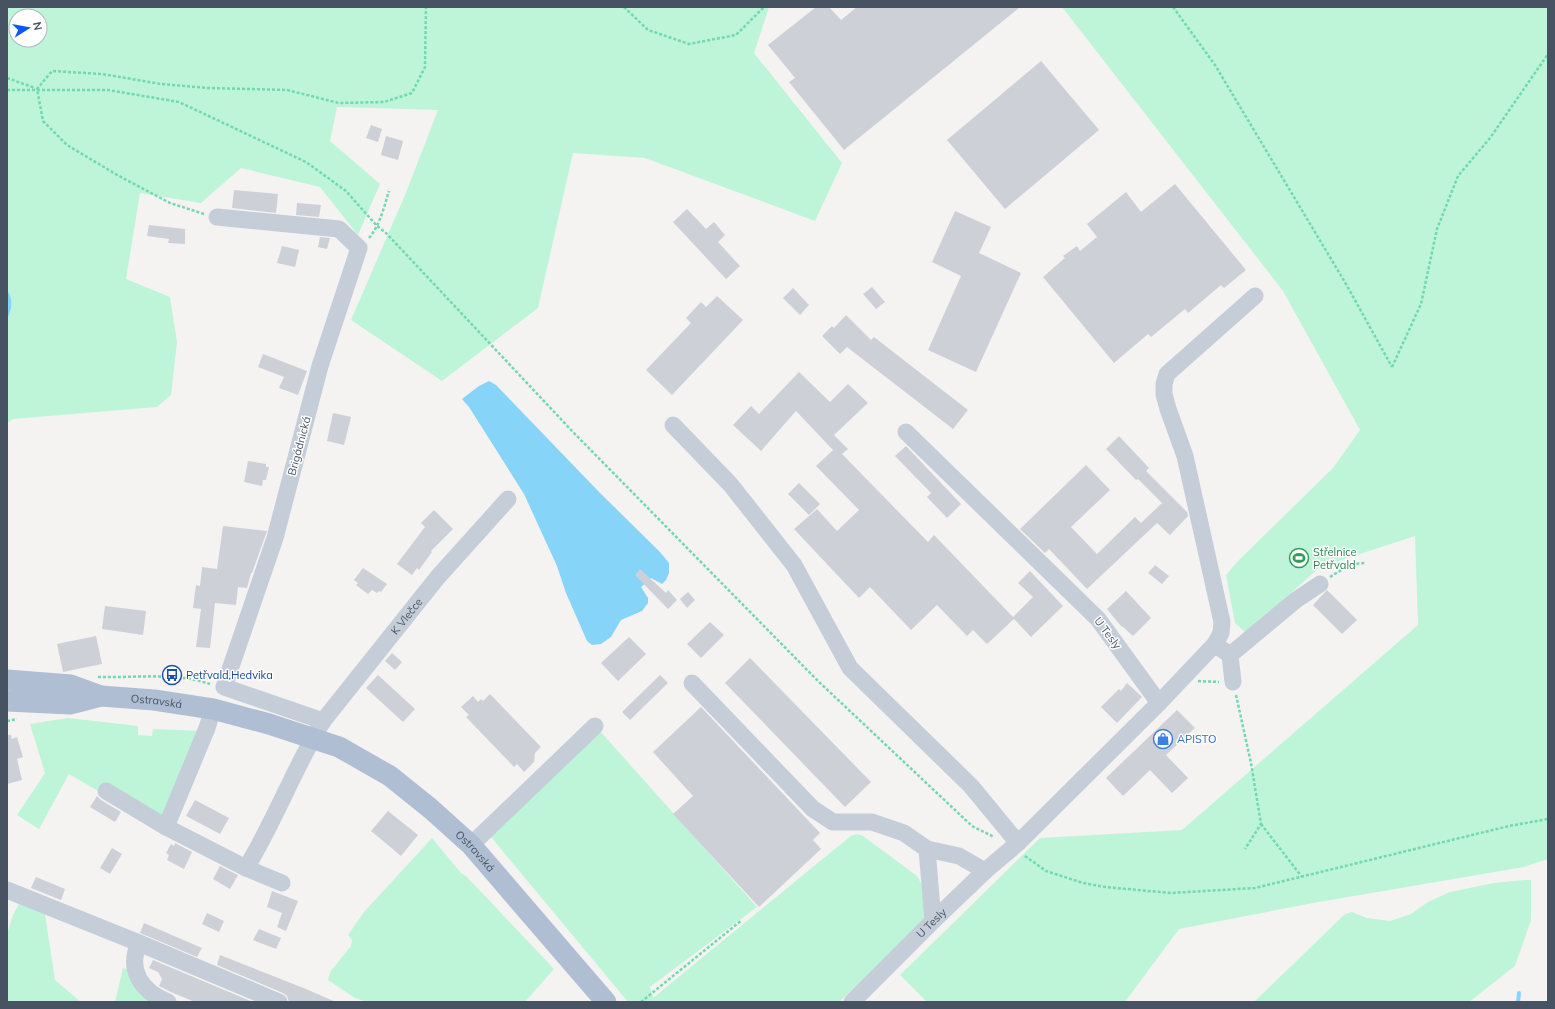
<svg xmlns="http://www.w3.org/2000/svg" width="1555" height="1009" font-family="Mulish,sans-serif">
  <rect width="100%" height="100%" fill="#f5f2f2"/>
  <!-- green -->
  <g fill="#bef5d9" fill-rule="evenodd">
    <path d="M 7,7 L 769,7 L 754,53 L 842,163 L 815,221 L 645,158 L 573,153 L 538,308 L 442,381 L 351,320 L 405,195 L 438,110 L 337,107 L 330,141 L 380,184 L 358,235 L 320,187 L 241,168 L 201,203 L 140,193 L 126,279 L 170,297 L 177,342 L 171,395 L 157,407 L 13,419 L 7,423 L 7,319 C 12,309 14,300 7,290 ZM 16,16 L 40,16 L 40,40 L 16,40 Z"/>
    <polygon points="1062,7 1548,7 1548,859 1524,867 1313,903 1179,929 1125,1002 927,1002 900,975 1040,838 1182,830 1418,625 1415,536 1320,567 1246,633 1235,623 1226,575 1239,560 1333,468 1360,430 1283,291"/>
    <polygon points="68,718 138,726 138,735 152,736 153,729 203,731 167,816 153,815 98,791 69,774 39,829 17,815 45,773 30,724"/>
    <path d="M 600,731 L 757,907 L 650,987 L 653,998 L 825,857 L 851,836 L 857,834 L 863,836 L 917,876 C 926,891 927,904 924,921 L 839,1002 L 628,1002 L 491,837 Z"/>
    <polygon points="432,838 461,873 467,877 554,969 525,1002 367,1002 355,998 328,980 330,972 351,946 352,940 348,935 364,912"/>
    <polygon points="1524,880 1531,880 1531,920 1515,966 1469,1002 1254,1002 1345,914 1352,912 1367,918 1390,921 1411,914 1428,902 1450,892 1494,883"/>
    <polygon points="19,904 45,914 55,980 81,1002 7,1002 7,934 13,915"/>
    <polygon points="123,968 127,969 158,1002 115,1002"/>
  </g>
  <!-- water -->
  <g fill="#86d4f7">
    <path d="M 7,290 C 14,300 12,309 7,319 Z"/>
    <polygon points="489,381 496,385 601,494 660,552 669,563 669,573 666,580 662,584 651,578 641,587 648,598 648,603 642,611 621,620 611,637 601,644 592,645 587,641 566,593 557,566 524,494 469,407 462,399 479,386"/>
  </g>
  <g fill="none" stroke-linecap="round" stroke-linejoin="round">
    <!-- stream -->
    <polyline stroke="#86d4f7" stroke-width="4" points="1518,1002 1519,993"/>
  </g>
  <!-- building -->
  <g fill="#ced0d8">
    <polygon points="816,7 829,7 841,20 857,7 1020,7 844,150 789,82 795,78 768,45"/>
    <polygon points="1041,61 1099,130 1005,209 947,140"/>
    <polygon points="371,125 382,129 378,142 366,138"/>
    <polygon points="386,136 403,141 398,160 381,155"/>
    <polygon points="1175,184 1246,270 1224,288 1221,285 1188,313 1185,309 1151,337 1148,334 1114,363 1043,277 1065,258 1063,256 1077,246 1080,251 1097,237 1087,224 1126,192 1141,212"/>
    <polygon points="234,190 278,194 276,213 232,208"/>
    <polygon points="297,203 321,205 319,217 296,215"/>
    <polygon points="687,209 706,229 714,222 725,235 718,242 740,266 726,279 673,222"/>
    <polygon points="955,211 991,227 979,253 1021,273 976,372 928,350 961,276 932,262"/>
    <polygon points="149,225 185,229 185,244 168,243 169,239 147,236"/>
    <polygon points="320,237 330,238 327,249 318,247"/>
    <polygon points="282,246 299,250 295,267 277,263"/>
    <polygon points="872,287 885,302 876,309 863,294"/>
    <polygon points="793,288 809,305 800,315 783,298"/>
    <polygon points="717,296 743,320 672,395 646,370 691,323 686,318 701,302 706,307"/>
    <polygon points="846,315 871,340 874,337 968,410 953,429 847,347 840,354 822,336 832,326 834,328"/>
    <polygon points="263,354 307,371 298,395 279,388 284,377 258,367"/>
    <polygon points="799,372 830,402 848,384 868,403 834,435 848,449 842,454 928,542 934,535 1013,617 1033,597 1018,583 1030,571 1063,606 1031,637 1014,619 987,644 973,630 967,636 937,605 911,630 870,587 859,598 794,529 817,509 837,531 859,510 816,466 833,450 796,411 761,451 733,425 751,406 759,414"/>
    <polygon points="333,413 351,417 344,445 327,441"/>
    <polygon points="1119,436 1149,468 1146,471 1187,512 1188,516 1170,535 1157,523 1087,589 1049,549 1045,553 1020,529 1086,465 1110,490 1071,527 1097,554 1135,517 1141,523 1162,503 1138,479 1136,480 1106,449"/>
    <polygon points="906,446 961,504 947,518 927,497 931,493 895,456"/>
    <polygon points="248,461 266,464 266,467 269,467 266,480 263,480 262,486 244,482"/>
    <polygon points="799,483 820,504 809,515 788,494"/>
    <polygon points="434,510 453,529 431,551 432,552 419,570 417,568 412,575 397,564 425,527 421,523"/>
    <polygon points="223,526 267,531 252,573 251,573 247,588 238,587 236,605 215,603 210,648 196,647 201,609 193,608 196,585 200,586 202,567 217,569"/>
    <polygon points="1155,565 1169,576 1162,584 1148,573"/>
    <polygon points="363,568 387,584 381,592 379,591 377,593 372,590 368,594 356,585 358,583 354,580"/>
    <polygon points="640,569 666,593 668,590 677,600 668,609 635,575"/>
    <polygon points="1327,590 1357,620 1342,634 1313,605"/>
    <polygon points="1126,591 1151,618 1133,636 1123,627 1121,626 1107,609"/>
    <polygon points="688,592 695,600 687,608 680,599"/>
    <polygon points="105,606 146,611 143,635 102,629"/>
    <polygon points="710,622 724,635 701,658 687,644"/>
    <polygon points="96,636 102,664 63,672 57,644"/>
    <polygon points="629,637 646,654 618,681 601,663"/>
    <polygon points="392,653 402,662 395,670 385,661"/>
    <polygon points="750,658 871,782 845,807 725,683"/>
    <polygon points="378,675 415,709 403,722 366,688"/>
    <polygon points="660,675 668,683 630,720 622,712"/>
    <polygon points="1127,683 1142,697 1117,723 1101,707 1119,689 1121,691"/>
    <polygon points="490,694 541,747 535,753 534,762 524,772 517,764 514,767 466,717 469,715 461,707 473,696 478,702 481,699 483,701"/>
    <polygon points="701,707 820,833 813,840 821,849 759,907 673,814 693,796 653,752"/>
    <polygon points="1177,710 1195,728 1166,755 1188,778 1172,793 1150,770 1123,796 1106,778"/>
    <polygon points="7,735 11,735 12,739 17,737 23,757 17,759 22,780 7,784"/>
    <polygon points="97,796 101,800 121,812 115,822 90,807"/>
    <polygon points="195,800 229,818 220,834 186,816"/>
    <polygon points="388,811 418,835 401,856 371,831"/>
    <polygon points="175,843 192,852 184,869 167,860 169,855 166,853 171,844 174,846"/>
    <polygon points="112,848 122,854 110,874 100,868"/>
    <polygon points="220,866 238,875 230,889 213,879"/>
    <polygon points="36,877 65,889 61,900 31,888"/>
    <polygon points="272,891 298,901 286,931 277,927 282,913 267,907"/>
    <polygon points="207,913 224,921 219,932 202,924"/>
    <polygon points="144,923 202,948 197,957 140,933"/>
    <polygon points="259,929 281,938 276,949 253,940"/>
    <polygon points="220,955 306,989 336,1002 289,1002 287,996 283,993 217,965"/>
    <polygon points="153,960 253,1002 195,1002 173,993 159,986 162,979 158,972 149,968"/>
  </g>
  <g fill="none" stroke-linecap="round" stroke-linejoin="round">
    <!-- path -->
    <g stroke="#71d8b0" stroke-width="2.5" stroke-dasharray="3 2" stroke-linecap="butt">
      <polyline points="624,7 648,30 689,44 736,35 764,7"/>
      <polyline points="1173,7 1215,65 1346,284 1392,367"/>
      <polyline points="7,78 35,88"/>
      <polyline points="7,90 108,90 179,102 306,162 346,191 377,226 386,233 573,432 818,681 972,826 994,837"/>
      <polyline points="204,214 170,203 119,176 67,145 43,121 37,89 52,71 102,74 161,84 208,88 287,90 339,103 384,102 412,93 425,67 426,7"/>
      <path d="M 369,238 C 380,225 384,207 389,191"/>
      <polyline points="1392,367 1421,304 1437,229 1458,176 1490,138 1548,54"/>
      <polyline points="1330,577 1351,564 1366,563"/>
      <path d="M 98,677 C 135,678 176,672 210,684"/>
      <polyline points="1198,681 1219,682"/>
      <polyline points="1236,695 1251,763 1261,824 1245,849"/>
      <polyline points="7,721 17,719"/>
      <polyline points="1261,824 1302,877"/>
      <polyline points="1025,856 1046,871 1083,883 1105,887 1171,893 1255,888 1509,826 1548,819"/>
      <polyline points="641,1002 742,920"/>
    </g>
    <!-- minor -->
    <g stroke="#c5cdd8" stroke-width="17">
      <polyline points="217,217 339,229 359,248 320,366 275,538 224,687 323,721"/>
      <polyline points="673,425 730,484 794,565 850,668 971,786 1018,843"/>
      <polyline points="1220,648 1230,655 1233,682"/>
      <polyline points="1230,655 1296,600 1320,584"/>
      <polyline points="692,683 813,809 833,822 872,822 904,833 927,849 959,856 985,871"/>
      <polyline points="1159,703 1215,644 1221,633 1222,622 1185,456 1168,409 1164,394 1164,384 1167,374 1255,296"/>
      <path id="s1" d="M 213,709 L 207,728 L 166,827 L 246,868 C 275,821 294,768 323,721 L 437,578 L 508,499"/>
      <polyline points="106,791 166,827"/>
      <polyline points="471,845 595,726"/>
      <polyline points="927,849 933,921"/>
      <polyline points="246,868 282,883"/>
      <polyline points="7,890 139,943 279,1002"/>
      <path d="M 139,943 C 127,970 141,991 168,1002"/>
      <path id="s2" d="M 852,1002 L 933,921 L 985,871 L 1018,843 L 1159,703 L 1098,619 L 906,432"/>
    </g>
    <!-- major -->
    <g stroke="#afbed3" stroke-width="21">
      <path id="s3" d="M 7,680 L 71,685 L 101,696 L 154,700 L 213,709 L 269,724 L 339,747 L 390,776 L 431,809 L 471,845 L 606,1002"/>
      <polyline points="7,701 70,704 101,696"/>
    </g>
  </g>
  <!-- icons -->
  <defs>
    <g id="stadium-ring" transform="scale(1)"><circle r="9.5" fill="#fff" stroke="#2e9e5b" stroke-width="1.5"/><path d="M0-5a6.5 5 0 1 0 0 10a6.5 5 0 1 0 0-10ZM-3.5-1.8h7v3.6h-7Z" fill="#2e9e5b"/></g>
    <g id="bus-ring" transform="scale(1)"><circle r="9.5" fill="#fff" stroke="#1a4fb4" stroke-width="1.5"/><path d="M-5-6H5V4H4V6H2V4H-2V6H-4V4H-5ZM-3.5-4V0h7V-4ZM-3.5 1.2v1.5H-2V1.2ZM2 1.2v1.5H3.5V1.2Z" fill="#1a4fb4"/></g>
    <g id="shop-ring" transform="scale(1)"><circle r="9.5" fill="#fff" stroke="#3f7fe0" stroke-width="1.5"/><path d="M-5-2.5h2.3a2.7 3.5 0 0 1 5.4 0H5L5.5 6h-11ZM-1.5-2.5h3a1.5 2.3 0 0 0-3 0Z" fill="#3f7fe0"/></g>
  </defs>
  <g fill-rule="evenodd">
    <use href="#stadium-ring" x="1299" y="558"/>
    <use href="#bus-ring" x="172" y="675"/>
    <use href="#shop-ring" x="1163" y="739"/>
  </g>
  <g text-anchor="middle" stroke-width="3" stroke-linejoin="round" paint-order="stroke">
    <!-- street labels -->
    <g font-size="11" fill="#475362" stroke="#fff">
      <text transform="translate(299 446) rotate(-75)" y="4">Brigádnická</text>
      <text dy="4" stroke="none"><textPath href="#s1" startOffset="517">K Vlečce</textPath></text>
      <text transform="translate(1108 633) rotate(53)" y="4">U Tesly</text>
      <text dy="4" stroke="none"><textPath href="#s3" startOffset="152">Ostravská</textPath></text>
      <text dy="4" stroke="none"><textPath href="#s3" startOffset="513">Ostravská</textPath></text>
      <text dy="4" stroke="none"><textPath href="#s2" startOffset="112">U Tesly</textPath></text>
    </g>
    <!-- leisure labels -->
    <g font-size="11" fill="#27864d" stroke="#fff" text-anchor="start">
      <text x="1313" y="556">Střelnice<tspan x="1313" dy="13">Petřvald</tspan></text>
    </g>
    <!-- transit labels -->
    <g font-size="11" fill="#164399" stroke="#fff" text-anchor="start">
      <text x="186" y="679">Petřvald,Hedvika</text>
    </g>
    <!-- shop labels -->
    <g font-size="11" fill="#366cbe" stroke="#fff" text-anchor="start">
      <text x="1177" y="743">APISTO</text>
    </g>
  </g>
  <!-- border -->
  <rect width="1555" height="1009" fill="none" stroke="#475362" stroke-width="16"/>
  <!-- north arrow -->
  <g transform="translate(28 28) rotate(79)"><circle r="19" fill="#ffffff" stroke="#b5bac0"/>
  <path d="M0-3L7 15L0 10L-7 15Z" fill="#0658fb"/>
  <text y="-6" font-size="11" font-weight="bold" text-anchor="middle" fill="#475362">N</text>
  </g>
</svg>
